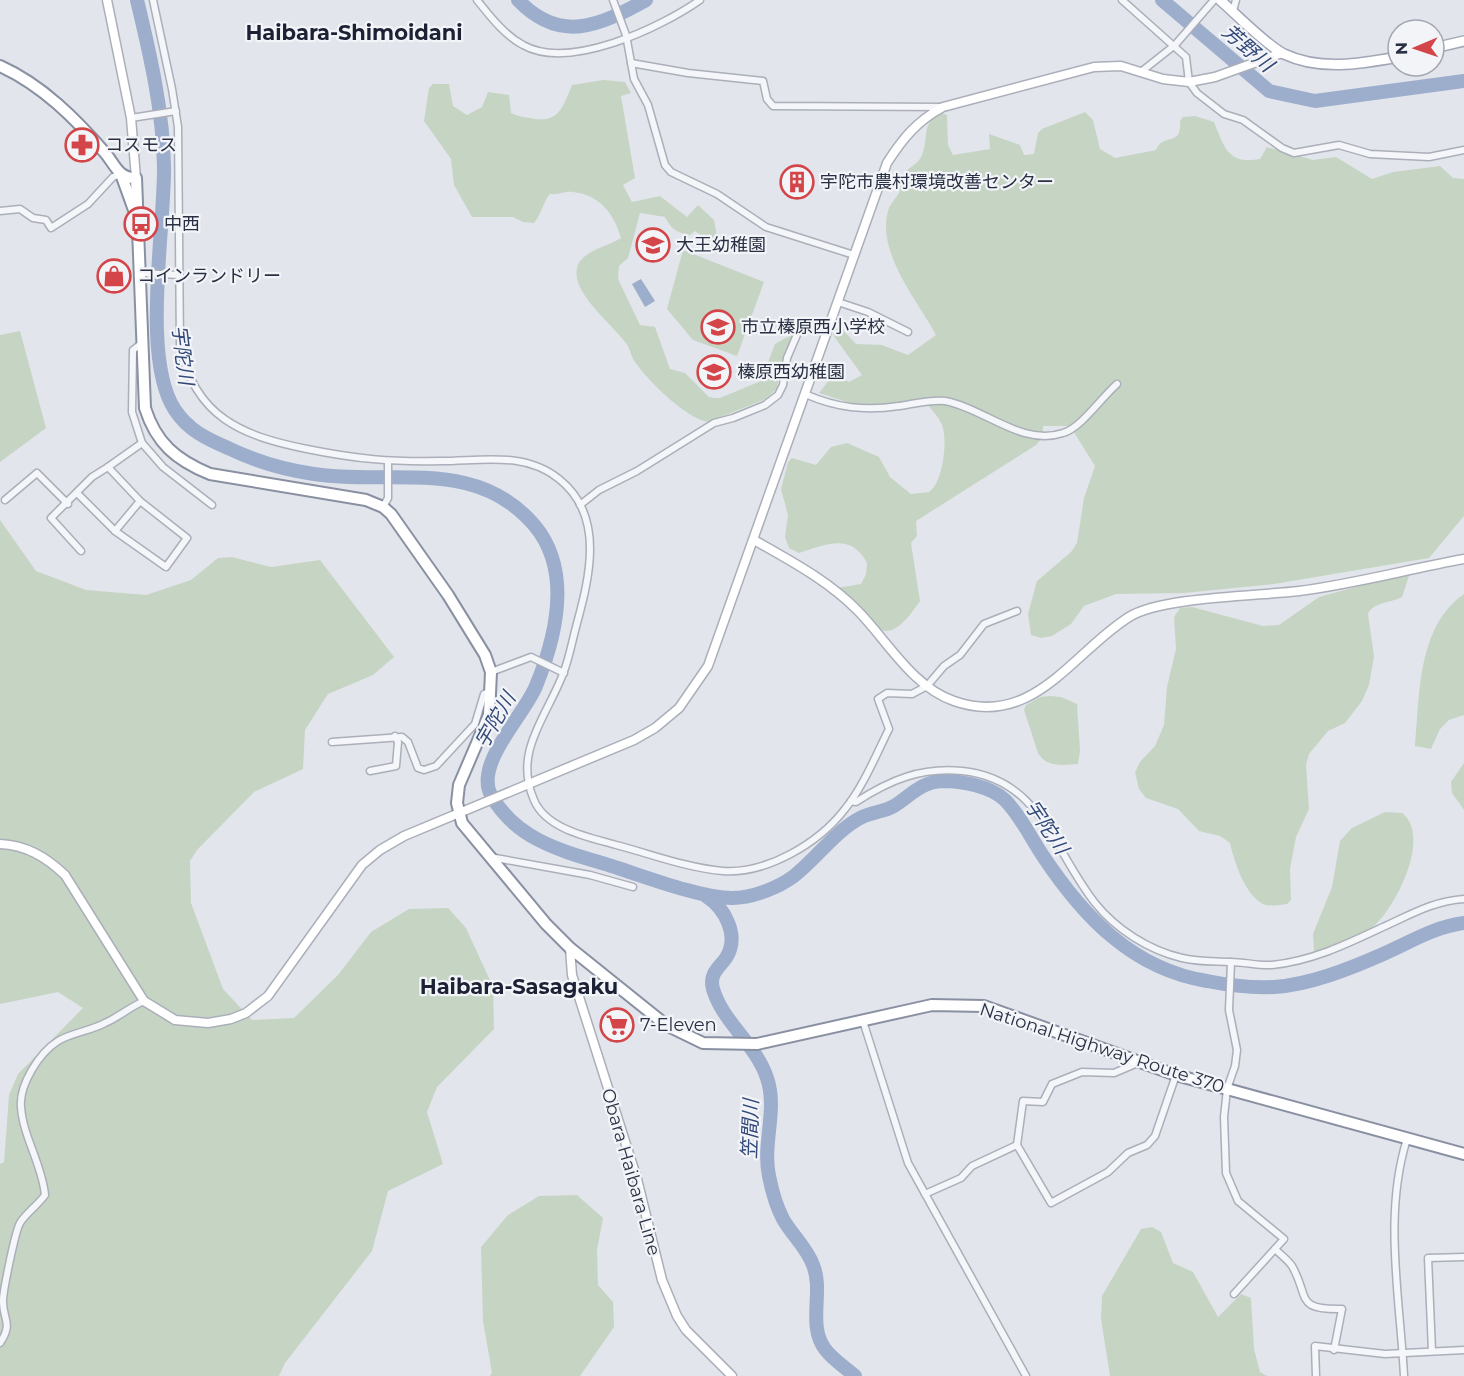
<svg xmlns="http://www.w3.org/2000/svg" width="1464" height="1376" font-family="Montserrat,'Noto Sans JP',sans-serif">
  <rect width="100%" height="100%" fill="#e2e5eb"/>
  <!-- green -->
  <g fill="#c6d5c3">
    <path d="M 604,80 L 625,82 L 631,93 L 621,96 L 635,178 L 623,185 L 632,202 L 660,196 L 687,217 L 698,205 L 714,220 L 718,242 L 713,244 L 695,231 L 690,235 C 677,233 671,229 665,217 L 640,213 L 628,258 L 619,266 L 618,279 L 640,325 L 655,327 L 670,369 L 685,373 L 709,397 L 715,398 L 720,398 L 761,381 L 775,344 L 793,334 L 782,361 L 777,388 L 766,399 L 708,422 C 685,418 646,379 633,359 C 631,355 630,350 628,346 C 615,326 571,294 577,268 C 581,251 607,247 621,238 C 614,214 600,195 573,192 C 565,191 558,195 550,194 C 544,200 542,213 534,223 L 523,222 L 513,217 L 472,217 L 454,185 L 451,159 L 424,121 L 429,88 L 433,84 L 449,84 L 453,106 L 467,115 L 482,107 L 488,92 L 509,95 L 511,113 C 517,116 523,117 529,118 C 559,124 562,109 572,85 Z"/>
    <path d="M 1085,112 L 1093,120 L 1100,149 L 1115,158 L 1156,150 C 1163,132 1182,148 1180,121 L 1183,117 L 1195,116 L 1214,122 C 1224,147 1228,165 1260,159 L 1267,147 L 1313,160 L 1336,157 L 1372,179 L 1393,172 L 1440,166 L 1453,178 L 1464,179 L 1464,516 L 1429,558 L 1274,584 L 1184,593 L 1116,594 L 1084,606 L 1071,624 L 1052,636 L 1041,638 L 1031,635 L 1028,614 L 1037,581 L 1071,552 L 1077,543 L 1084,498 L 1095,466 L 1070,426 L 1043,426 L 1043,437 L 1036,445 L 916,521 L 917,536 L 911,543 L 920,601 C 911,614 895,638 878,629 L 837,588 L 861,584 L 866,574 L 867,563 C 851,532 825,545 799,553 L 789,548 L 785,537 L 788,515 L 781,489 L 788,462 L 792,458 L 816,465 L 831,447 L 847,443 L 879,457 L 890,477 L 911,494 L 929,492 C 943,483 948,440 942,425 C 939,417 931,409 925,402 L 914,400 L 872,410 L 819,393 L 833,375 L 849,382 L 862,375 L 833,335 L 836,327 L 842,329 L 856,344 L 882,345 L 908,355 L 936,335 C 918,301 874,250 889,208 C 891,203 896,198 899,193 C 901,187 900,180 903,175 C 908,167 919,164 922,155 C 929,137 921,121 942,113 L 947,115 L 948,145 L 953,155 L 990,149 L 989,134 L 1020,145 L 1024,155 L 1034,154 L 1038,133 L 1042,129 Z"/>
    <polygon points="683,250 764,282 737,356 693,340 667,309"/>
    <polygon points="20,331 46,428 0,462 0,335"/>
    <polygon points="0,520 36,571 86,590 146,595 191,580 218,558 232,557 271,567 320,560 394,657 373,675 328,694 305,730 303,769 254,792 197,850 190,861 191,903 223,989 252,1020 294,1018 338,975 371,932 409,909 448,908 466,928 493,987 494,1029 437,1087 427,1112 443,1164 388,1191 372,1251 285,1363 279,1376 0,1376 0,1164 4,1162 9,1095 18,1074 83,1008 58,992 0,1004"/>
    <path d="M 1396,576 L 1409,576 L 1402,597 C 1391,603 1373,602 1368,614 L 1374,656 L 1369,685 L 1362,701 L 1345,723 L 1328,731 L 1309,754 L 1306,765 L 1309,809 L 1296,837 L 1290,869 L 1291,900 L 1287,904 C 1280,905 1270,907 1263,904 C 1245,895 1234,861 1230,843 L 1220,836 L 1199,831 L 1178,809 L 1146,798 L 1139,789 L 1135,772 L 1140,762 L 1155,746 L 1164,725 L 1167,687 L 1176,649 L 1174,617 L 1180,608 L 1192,607 L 1263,626 L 1279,625 L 1319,597 Z"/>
    <path d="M 1464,594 L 1464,715 L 1449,720 L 1440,729 L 1431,749 L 1415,746 C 1420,694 1417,627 1464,594 Z"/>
    <path d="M 1051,696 L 1061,697 L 1077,704 L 1080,751 L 1078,764 C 1063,765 1047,768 1038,753 L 1024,710 L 1026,705 L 1040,697 Z"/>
    <polygon points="1464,763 1464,810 1452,793 1451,782"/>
    <path d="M 1385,812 L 1402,813 C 1432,836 1396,907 1374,926 C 1363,935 1328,951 1314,951 L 1313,934 L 1332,887 L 1340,841 L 1352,828 Z"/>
    <polygon points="577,1195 603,1218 597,1250 598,1285 613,1302 614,1327 580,1376 490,1376 492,1373 483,1321 481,1247 508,1215 539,1196"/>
    <polygon points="1152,1227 1161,1232 1173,1263 1193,1272 1218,1317 1241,1294 1251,1298 1254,1349 1260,1372 1267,1376 1110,1376 1101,1319 1102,1296 1141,1229"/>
  </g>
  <!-- water -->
  <polygon fill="#9dadcc" points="641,279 655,301 645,307 632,284"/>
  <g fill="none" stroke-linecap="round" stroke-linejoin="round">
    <!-- river -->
    <g stroke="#9dadcc" stroke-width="14">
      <path d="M 137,0 C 150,54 163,110 164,166 C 165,227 141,359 175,410 C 188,430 207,439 228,448 C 255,461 285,470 314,474 C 392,486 476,456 535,526 C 572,571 556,637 536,686 C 525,714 474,764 491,795 C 515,838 558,850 602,863 C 636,873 698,898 732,898 C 752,898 778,888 794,876 C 817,858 836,830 862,817 C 872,812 884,812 894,806 C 910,796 921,782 942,781 C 962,781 990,786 1005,800 C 1020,815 1031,838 1043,856 C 1083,916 1132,969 1207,981 C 1227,985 1253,988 1274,987 C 1309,985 1349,969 1381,955 C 1409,943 1433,927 1464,923"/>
      <path d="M 518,0 C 560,44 599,26 646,0"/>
      <polyline points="1162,0 1269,91 1315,101 1464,81"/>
      <path d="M 706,896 C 725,908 740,936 726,958 C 718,969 709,974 713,989 C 723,1023 756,1044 767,1078 C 778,1110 762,1143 769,1176 C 772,1191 776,1206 783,1219 C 792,1235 807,1248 813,1265 C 824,1291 807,1325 825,1349 C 832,1359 846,1368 855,1376"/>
    </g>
    <!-- street casing -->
    <g stroke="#abafb9" stroke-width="9">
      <g id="street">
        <path d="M 153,0 L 172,89 L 178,127 L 180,346 C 195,417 242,436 307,449 C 356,459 390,462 441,461 C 480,461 525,451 559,479 C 606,516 589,579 576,627 C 572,642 569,659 563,674 C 546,718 513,752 534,800 C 546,829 588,837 616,845 C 651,854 687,868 723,871 C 767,874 819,843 845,809 C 863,787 876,755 889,729 L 878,699 L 887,693 L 912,694 L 927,686 L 944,666 L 960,655 L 984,624 L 1017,611"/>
        <path d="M 477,0 C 490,16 504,35 523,45 C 569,71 660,28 700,0"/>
        <polyline points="613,0 626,35 634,79 648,105 665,165 671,172 717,194 766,227 854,255"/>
        <polyline points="1122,0 1186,57 1189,82 1197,93 1224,114 1243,120 1282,148 1294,153 1339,145 1370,154 1429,157 1464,150"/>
        <polyline points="1233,11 1236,0"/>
        <polyline points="631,63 688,73 763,81 767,99 773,106 943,107"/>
        <polyline points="1142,71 1175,45 1214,0"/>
        <polyline points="131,118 176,111"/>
        <polyline points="0,211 20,209 33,218 46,220 51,228 88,204 113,177 121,174"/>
        <polyline points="139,273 180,275"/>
        <polyline points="838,302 868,312 908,332"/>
        <path d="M 805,394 C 837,408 865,411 899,406 C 914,404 931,399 945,401 C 984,408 1022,447 1063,433 C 1081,428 1102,397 1117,384"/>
        <polyline points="142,443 163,467 212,505"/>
        <polyline points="78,494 115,531"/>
        <polyline points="5,500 37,473 68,504"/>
        <polyline points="140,501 187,538 166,567 115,531 140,501 108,467 142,443 132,412 133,350 142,343"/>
        <polyline points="580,505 599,490 637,471 714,423 733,418 765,405 778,395 783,385 787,358 802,323 827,331"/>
        <polyline points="383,507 388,498 388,462"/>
        <polyline points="81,551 51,518 92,477 108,467"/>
        <polyline points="491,672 531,657 564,673"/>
        <polyline points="332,742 402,737 408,742 418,768 424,770 436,766 475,724 484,694 491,692"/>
        <polyline points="370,771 396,766 398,742 395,736"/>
        <path d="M 851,801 L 856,802 C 890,780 921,767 962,771 C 1041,779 1053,850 1095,903 C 1116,929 1148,950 1182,958 C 1198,962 1214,961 1231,962 C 1245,962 1258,966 1272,965 C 1312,961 1347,944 1383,927 C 1410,915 1433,901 1464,899"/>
        <polyline points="490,857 590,875 633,887"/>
        <polyline points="1231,962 1229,1010 1237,1050 1235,1066 1227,1089 1224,1117 1226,1173 1238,1201 1284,1239 1234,1294"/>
        <polyline points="863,1021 908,1163 1026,1376"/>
        <polyline points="1140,1062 1114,1073 1082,1072 1052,1084 1043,1102 1023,1101 1017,1145 1051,1203 1108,1172 1128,1153 1147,1145 1155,1136 1176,1075"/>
        <polyline points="925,1194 961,1178 972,1166 1017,1145"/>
        <path d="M 1275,1249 C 1280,1254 1288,1260 1292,1266 C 1310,1297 1294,1310 1342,1309 L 1334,1350"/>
        <path d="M 0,1343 C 14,1322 2,1320 3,1299 C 4,1287 15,1232 20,1223 C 25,1214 38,1205 45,1195 C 42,1164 23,1137 21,1107 C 19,1085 39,1053 58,1041 C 71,1033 90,1031 105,1023 C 119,1017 128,1008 144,1001"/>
        <polyline points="1432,1351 1428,1258 1464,1257"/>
        <polyline points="1316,1376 1315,1346 1385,1354 1464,1350"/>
        <path d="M 1404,1376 C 1400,1298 1383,1215 1407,1139"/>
      </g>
    </g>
    <!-- secondary casing -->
    <g stroke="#abafb9" stroke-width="11">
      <g id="secondary">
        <polyline points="107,0 131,118 136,178"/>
        <path d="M 754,540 C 791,561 829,581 859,612 C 888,642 913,687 954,701 C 1033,729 1073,652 1129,617 C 1161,597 1257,596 1299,591 C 1354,584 1409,569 1464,559"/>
        <path d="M 0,844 C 26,845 46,857 65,875 L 144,1001 L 175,1020 L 208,1023 L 231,1019 L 246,1013 L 268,996 L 362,865 L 380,850 L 404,836 L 634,740 L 655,728 L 679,708 L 708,666 L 887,163 C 903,138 917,121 943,107 L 1094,67 L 1121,66 L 1163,79 L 1189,82 L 1215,77 L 1282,53"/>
        <polyline points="570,948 572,975 637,1179 662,1280 677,1316 686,1330 732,1376"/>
      </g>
    </g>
    <!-- primary casing -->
    <g stroke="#a1a7b7" stroke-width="12">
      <g id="primary">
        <path d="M 1220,0 C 1236,14 1266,45 1284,54 C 1320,71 1360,64 1398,57"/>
        <polyline points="1434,48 1464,41"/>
      </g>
    </g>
    <!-- highway casing -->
    <g stroke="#8990a2" stroke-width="14">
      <g id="highway">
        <path d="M 0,66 C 42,85 76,119 106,154 C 115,165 119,179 136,178 L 145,408 C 156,443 176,460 210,474 L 366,500 L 383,507 L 391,514 L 448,595 L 485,655 L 491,672 L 489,715 L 459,785 L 457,803 L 462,823 L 546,924 L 570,948 L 666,1025 L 703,1043 L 757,1044 L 932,1005 L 984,1006 L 1176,1075 L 1464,1154"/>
        <polyline points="121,174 134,210"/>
      </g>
    </g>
    <!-- street -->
    <use href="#street" stroke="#f5f6f9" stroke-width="6"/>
    <!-- secondary -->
    <use href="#secondary" stroke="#fff" stroke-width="8"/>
    <!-- primary -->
    <use href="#primary" stroke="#fff" stroke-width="9"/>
    <!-- highway -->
    <use href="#highway" stroke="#fff" stroke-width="10"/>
  </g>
  <!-- icons -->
  <defs>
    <g id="pharmacy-ring" transform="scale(1.725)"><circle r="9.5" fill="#f2f4f8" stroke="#d34548" stroke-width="1.5"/><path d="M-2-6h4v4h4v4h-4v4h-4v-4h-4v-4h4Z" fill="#d34548"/></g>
    <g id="building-ring" transform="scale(1.725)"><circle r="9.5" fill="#f2f4f8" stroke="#d34548" stroke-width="1.5"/><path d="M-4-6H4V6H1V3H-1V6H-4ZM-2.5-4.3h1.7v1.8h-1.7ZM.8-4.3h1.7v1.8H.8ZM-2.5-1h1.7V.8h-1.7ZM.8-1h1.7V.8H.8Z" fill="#d34548"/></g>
    <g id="bus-ring" transform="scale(1.725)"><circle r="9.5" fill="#f2f4f8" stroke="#d34548" stroke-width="1.5"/><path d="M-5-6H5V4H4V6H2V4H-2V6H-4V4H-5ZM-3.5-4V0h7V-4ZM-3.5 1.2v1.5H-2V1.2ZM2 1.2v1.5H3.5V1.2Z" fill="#d34548"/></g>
    <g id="school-ring" transform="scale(1.725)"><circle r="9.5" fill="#f2f4f8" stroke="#d34548" stroke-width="1.5"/><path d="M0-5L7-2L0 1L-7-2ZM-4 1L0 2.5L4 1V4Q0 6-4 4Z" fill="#d34548"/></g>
    <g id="shop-ring" transform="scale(1.725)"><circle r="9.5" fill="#f2f4f8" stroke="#d34548" stroke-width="1.5"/><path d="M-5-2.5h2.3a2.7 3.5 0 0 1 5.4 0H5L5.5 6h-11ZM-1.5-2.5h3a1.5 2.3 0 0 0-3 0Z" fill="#d34548"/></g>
    <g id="supermarket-ring" transform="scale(1.725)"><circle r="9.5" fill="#f2f4f8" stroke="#d34548" stroke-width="1.5"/><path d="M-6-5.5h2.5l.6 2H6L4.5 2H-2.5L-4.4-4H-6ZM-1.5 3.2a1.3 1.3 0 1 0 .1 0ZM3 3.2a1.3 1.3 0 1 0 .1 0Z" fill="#d34548"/></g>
  </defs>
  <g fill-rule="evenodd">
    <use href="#pharmacy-ring" x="82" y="145"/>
    <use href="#building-ring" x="797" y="182"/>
    <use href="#bus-ring" x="141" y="224"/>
    <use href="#school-ring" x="653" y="245"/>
    <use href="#shop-ring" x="114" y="276"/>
    <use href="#school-ring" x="718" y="327"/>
    <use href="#school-ring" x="714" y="372"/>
    <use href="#supermarket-ring" x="617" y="1025"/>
  </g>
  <g text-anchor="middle" stroke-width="4.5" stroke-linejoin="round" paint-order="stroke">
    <!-- poi labels -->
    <g font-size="18" fill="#2a3044" stroke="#f2f4f8" text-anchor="start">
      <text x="105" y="151">コスモス</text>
      <text x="820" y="188">宇陀市農村環境改善センター</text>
      <text x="164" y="230">中西</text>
      <text x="676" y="251">大王幼稚園</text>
      <text x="137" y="282">コインランドリー</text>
      <text x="741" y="333">市立榛原西小学校</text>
      <text x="737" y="378">榛原西幼稚園</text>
      <text x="640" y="1031">7-Eleven</text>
    </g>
    <!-- street labels -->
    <g font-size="18" fill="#2a3044" stroke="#f2f4f8">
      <text transform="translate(1102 1048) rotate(18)" y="6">National Highway Route 370</text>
      <text transform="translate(631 1172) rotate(74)" y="6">Obara Haibara Line</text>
    </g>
    <!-- water labels -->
    <g font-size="20" font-style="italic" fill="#324979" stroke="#f2f4f8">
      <text transform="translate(1248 48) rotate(41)" y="7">芳野川</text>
      <text transform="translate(183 355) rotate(83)" y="7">宇陀川</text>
      <text transform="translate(495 720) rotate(-60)" y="7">宇陀川</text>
      <text transform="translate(1047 827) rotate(56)" y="7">宇陀川</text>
      <text transform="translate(750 1129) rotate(-88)" y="7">笠間川</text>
    </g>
    <!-- quarter labels -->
    <g font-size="21" font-weight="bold" fill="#1c2135" stroke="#f2f4f8">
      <text x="354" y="40">Haibara-Shimoidani</text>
      <text x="519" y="994">Haibara-Sasagaku</text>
    </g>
  </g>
  <!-- north arrow -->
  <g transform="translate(1416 48) rotate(268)"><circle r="28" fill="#f2f4f8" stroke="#a2a6b0" stroke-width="1.5"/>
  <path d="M0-4.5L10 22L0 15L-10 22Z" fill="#d34548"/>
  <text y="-9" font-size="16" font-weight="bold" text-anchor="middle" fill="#2a3044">N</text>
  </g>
</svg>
